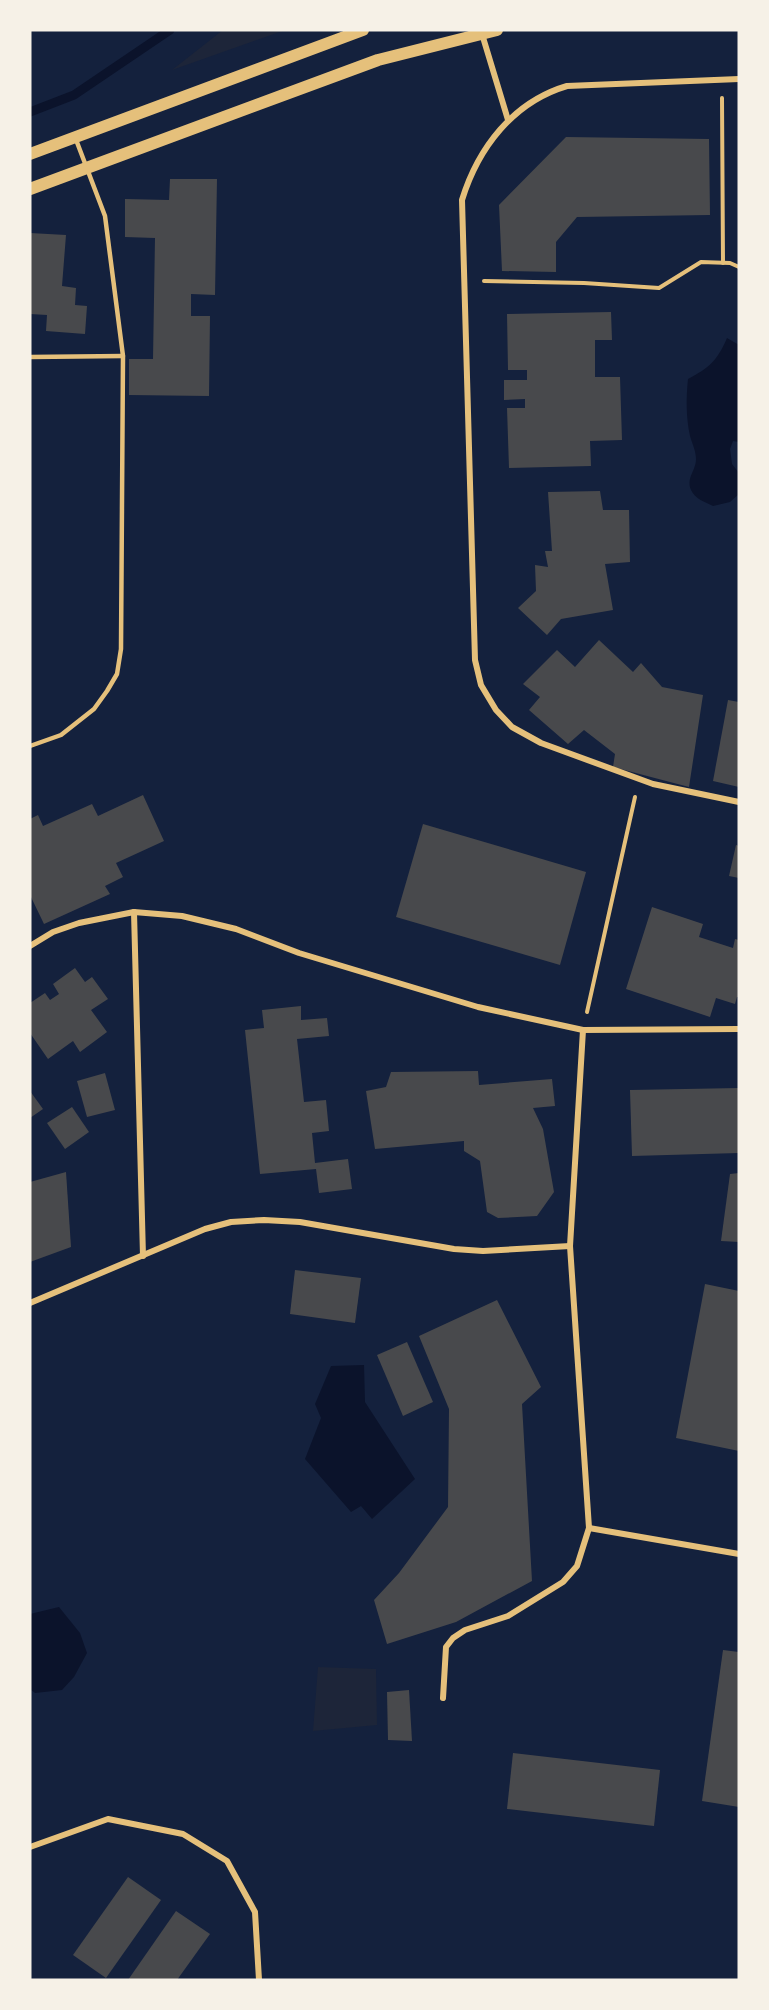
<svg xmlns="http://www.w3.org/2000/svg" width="769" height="2010" font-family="'Source Sans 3',sans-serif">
  <rect width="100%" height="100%" fill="#14213d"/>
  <!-- green -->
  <g fill="#1d2539">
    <polygon points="223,30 285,30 172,70"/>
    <polygon points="318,1667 376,1669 377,1725 313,1731"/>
  </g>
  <!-- water -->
  <g fill="#0b132b">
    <path d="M 727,338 L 739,345 L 739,442 L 733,441 L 730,449 L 732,464 L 739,473 L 739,494 L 730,502 L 713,506 C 705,502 695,499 691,490 C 686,477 696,471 696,459 C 696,451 692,443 690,436 C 686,417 686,398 688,379 C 709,368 717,361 727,338 Z"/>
    <polygon points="364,1365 365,1402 415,1479 372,1519 361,1506 351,1512 305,1459 321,1418 315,1404 331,1366"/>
    <polygon points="59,1607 80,1633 87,1653 74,1677 62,1690 35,1693 30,1689 30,1614"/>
  </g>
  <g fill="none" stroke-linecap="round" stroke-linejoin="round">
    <!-- stream -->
    <polyline stroke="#0b132b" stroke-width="9" points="30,112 74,95 170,30"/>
  </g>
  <!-- building -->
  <g fill="#48494c">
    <polygon points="566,137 709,139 710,215 577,217 556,242 556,272 502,271 499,205"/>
    <polygon points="170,179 217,179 215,295 191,294 191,316 210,316 209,396 129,395 129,359 153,359 155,238 125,237 125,199 169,200"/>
    <polygon points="30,233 66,235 62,286 76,288 75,305 87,306 85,334 46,331 47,315 30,314"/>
    <polygon points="611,312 612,340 595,340 595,377 620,377 622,440 590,441 591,466 509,468 507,408 525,408 525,399 504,400 504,380 527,380 527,370 508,370 507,314"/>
    <polygon points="600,491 603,510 629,510 630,562 605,564 613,610 561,619 547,635 518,608 536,591 535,565 548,567 545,551 552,551 548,492"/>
    <polygon points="599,640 633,672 641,663 662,687 703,695 689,787 613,767 615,754 584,730 568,744 529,710 540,697 523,684 557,650 575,667"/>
    <polygon points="728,700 739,702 739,787 713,781"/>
    <polygon points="143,795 164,841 116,863 123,877 105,886 110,894 44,924 30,895 30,819 38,815 43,826 92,804 98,816"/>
    <polygon points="423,824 586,872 560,965 396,917"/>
    <polygon points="736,845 739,846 739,878 729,876"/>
    <polygon points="652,907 703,924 699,937 733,948 735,939 739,940 739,997 737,997 735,1004 716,998 710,1017 626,989"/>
    <polygon points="75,968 85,982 92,977 108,999 91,1010 107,1032 80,1052 73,1041 48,1059 30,1033 30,1003 45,993 50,1000 59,994 53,984"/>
    <polygon points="301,1006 301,1020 327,1018 329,1036 297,1039 304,1102 326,1100 329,1131 312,1133 315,1163 348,1159 352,1189 319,1193 316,1169 260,1174 245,1030 264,1028 262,1010"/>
    <polygon points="478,1071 479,1085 552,1079 555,1106 533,1108 543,1129 554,1192 537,1216 498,1218 487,1212 480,1161 464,1151 464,1141 375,1149 366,1091 386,1087 391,1072"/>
    <polygon points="105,1073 115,1110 87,1117 77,1081"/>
    <polygon points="739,1088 739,1153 632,1156 630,1090"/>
    <polygon points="30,1091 43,1109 30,1118"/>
    <polygon points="72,1107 89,1132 65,1149 47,1123"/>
    <polygon points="66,1172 71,1247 30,1262 30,1182"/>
    <polygon points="739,1173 739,1242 721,1241 730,1174"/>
    <polygon points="295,1270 361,1278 355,1323 290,1314"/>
    <polygon points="705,1284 739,1291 739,1451 676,1438"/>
    <polygon points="497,1300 541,1387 522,1404 532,1581 456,1622 387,1644 374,1600 399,1573 448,1507 449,1409 419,1336"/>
    <polygon points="407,1342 433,1402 403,1416 377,1355"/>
    <polygon points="723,1650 739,1652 739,1807 702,1801"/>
    <polygon points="409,1690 412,1741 388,1740 387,1692"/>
    <polygon points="513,1753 660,1770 654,1826 507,1809"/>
    <polygon points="128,1877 161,1900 106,1978 73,1955"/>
    <polygon points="176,1911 210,1934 177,1980 128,1980"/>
  </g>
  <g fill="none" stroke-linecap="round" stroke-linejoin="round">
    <!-- path -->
    <g stroke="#e5c07b" stroke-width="4">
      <polyline points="722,98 723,263"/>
      <polyline points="484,281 584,283 659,288 701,262 730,263 739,267"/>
      <polyline points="587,1012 635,797"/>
    </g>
    <!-- service -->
    <g stroke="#e5c07b" stroke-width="4.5">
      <polyline points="30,357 123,356"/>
      <polyline points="30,746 61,735 94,709 107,691 117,674 121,649 123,356 105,216 75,137"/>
    </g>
    <!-- minor -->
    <g stroke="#e5c07b" stroke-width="6">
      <polyline points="482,34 508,120"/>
      <path d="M 739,79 L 567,86 C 513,102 478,148 462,200 L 475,660 L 481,685 L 496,710 L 512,727 L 541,743 L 653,784 L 739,802"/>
      <polyline points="134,912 143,1256"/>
      <polyline points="30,946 53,932 79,923 134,912 182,916 236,929 299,953 478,1007 583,1030 739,1029"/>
      <polyline points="30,1303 205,1229 231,1222 264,1220 300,1222 454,1249 483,1251 570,1246"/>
      <polyline points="589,1528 739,1554"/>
      <polyline points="443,1698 446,1647 453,1638 465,1630 508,1616 563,1582 577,1566 589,1528 570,1246 583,1030"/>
      <polyline points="30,1847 108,1819 183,1834 227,1861 255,1912 259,1980"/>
    </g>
    <!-- secondary -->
    <g stroke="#e5c07b" stroke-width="12">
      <polyline points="30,154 363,30"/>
      <polyline points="30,189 378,60 497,30"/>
    </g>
  </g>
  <!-- border -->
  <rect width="769" height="2010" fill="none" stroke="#f6f1e7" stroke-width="63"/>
</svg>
